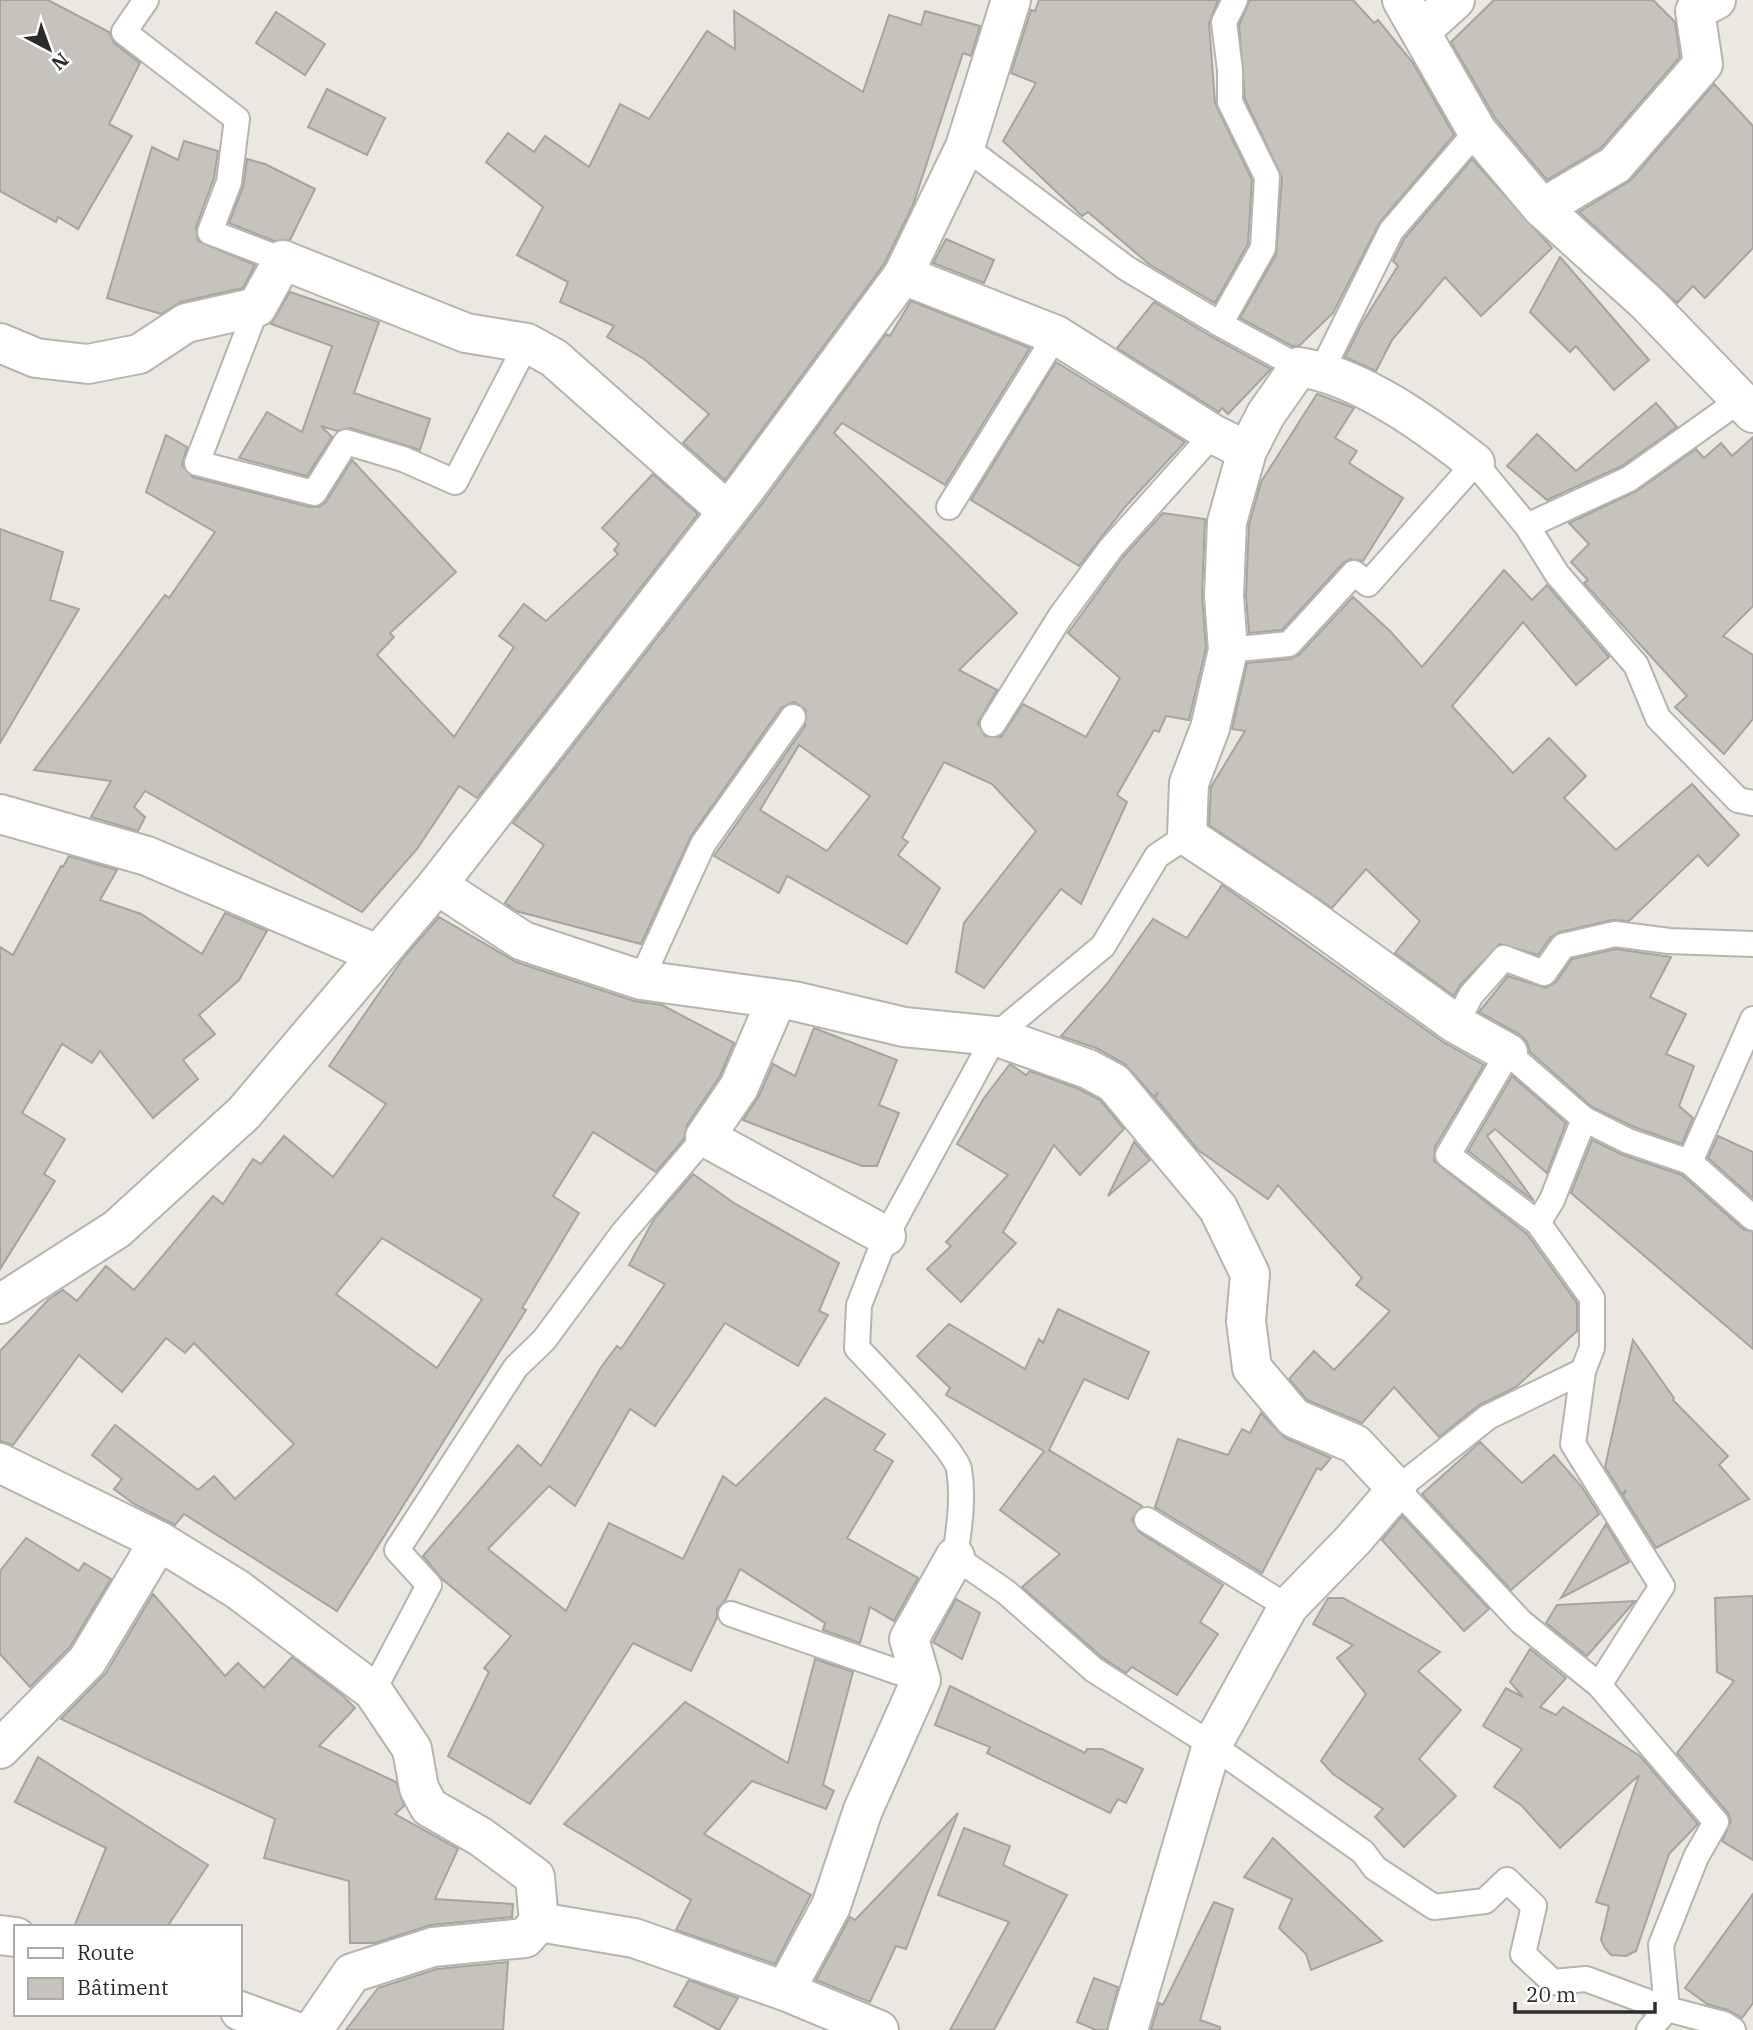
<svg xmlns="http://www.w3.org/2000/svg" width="1753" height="2030" font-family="'IBM Plex Serif',serif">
  <rect width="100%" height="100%" fill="#eae8e1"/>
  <!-- building -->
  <g fill="#c5c3bc" stroke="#a6a49e" stroke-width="2" fill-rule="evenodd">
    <polygon points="0,0 48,0 109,32 114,43 140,63 109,124 132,136 78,229 58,217 56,222 0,191"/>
    <polygon points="1039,0 1218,0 1209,23 1215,103 1252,180 1248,244 1215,303 1150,265 1088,212 1082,216 1003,141 1036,83 1011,73 1031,10 1035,11"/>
    <polygon points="1250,0 1353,0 1374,23 1378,20 1413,63 1454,135 1380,222 1333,313 1299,346 1292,346 1240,318 1276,255 1282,178 1245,99 1239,25"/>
    <polygon points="1494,0 1653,0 1675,22 1680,57 1601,148 1547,180 1495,118 1451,42"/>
    <polygon points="734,11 863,92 889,15 921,25 925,11 980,26 971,56 963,53 913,205 884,264 725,480 683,443 709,414 644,359 607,337 614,326 560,302 568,282 517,255 543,207 486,162 508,133 534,152 545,136 589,167 620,104 649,119 707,31 735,49"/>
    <polygon points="276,12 325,44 305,75 256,43"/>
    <polygon points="1714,84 1753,126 1753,248 1705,298 1693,286 1677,303 1579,212 1631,180"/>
    <polygon points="327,89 385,118 367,155 308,127"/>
    <polygon points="184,141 218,151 214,178 196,227 198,241 255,265 243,288 181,302 161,314 107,298 152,147 178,160"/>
    <polygon points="247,159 265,164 315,189 290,240 274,241 229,223 243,187"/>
    <polygon points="1472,159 1552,248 1481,316 1445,277 1392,340 1376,371 1345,357 1361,325 1398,266 1393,261 1404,239"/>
    <polygon points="946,239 994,260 984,283 933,263"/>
    <polygon points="1560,257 1649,360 1614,390 1576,346 1570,352 1530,312"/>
    <polygon points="290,292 379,322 354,393 430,419 420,450 350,428 337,431 321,426 332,437 307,476 239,458 267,412 302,432 332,346 271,324"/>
    <path d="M 911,301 L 1030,348 L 945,485 L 842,423 L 834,433 L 1017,613 L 959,670 L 997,690 L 978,723 L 985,736 L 1001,737 L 1023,704 L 1086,737 L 1120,678 L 1068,633 L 1123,557 L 1163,513 L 1205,519 L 1202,595 L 1206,648 L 1189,720 L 1166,716 L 1159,732 L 1154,730 L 1117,795 L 1127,802 L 1081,904 L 1061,889 L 984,988 L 956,972 L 964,923 L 1036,831 L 992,784 L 944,762 L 902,838 L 908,842 L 898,855 L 940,888 L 907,944 L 787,876 L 779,893 L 714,856 L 805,726 L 806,710 L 794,702 L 781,708 L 691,836 L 641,944 L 516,911 L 505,903 L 544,845 L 513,823 L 764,501 L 886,334 L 890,336 ZM 799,745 L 870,796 L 827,851 L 760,810 Z"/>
    <polygon points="1154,302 1212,337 1271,369 1228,414 1222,408 1219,412 1117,348"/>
    <polygon points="1056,362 1185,442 1125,507 1079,566 971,500"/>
    <polygon points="1317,394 1354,408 1335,438 1357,451 1349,463 1403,498 1363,561 1350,559 1343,563 1282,630 1249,633 1246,596 1249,525 1261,482"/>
    <polygon points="1656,403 1677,427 1622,466 1547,500 1507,466 1537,434 1576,471"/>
    <polygon points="166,435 187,447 182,465 193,477 310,507 319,507 326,502 352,460 456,572 390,633 394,637 377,655 454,737 514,647 499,636 524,604 546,621 618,554 614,550 619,544 602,528 653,474 698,514 477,798 459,786 417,849 362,912 145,791 134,807 145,817 138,831 91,817 111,781 34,770 165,595 169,598 215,532 146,492"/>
    <polygon points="1753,437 1753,606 1723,636 1753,655 1753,719 1724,754 1675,707 1687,696 1584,583 1588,580 1571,562 1589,544 1569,523 1637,491 1696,449 1704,458 1721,443 1732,456"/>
    <polygon points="0,529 63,552 50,600 79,609 0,743"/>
    <polygon points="1504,570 1532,600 1547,585 1609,657 1576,685 1523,622 1452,706 1462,717 1513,773 1549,738 1586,776 1564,798 1616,850 1692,784 1739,835 1708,866 1698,855 1629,921 1612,920 1560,932 1551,937 1538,955 1500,944 1460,985 1454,996 1395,953 1420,921 1366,869 1332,908 1209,825 1211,787 1245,731 1232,729 1247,663 1290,659 1299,655 1353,597 1390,631 1422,667"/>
    <polygon points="69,856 117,870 100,900 141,914 202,954 225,913 267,931 239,980 199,1015 215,1034 183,1060 198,1079 153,1118 100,1051 92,1063 62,1044 22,1113 65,1139 44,1174 55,1181 0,1269 0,947 13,955 61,866 63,867"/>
    <polygon points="1222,885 1443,1042 1484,1065 1435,1147 1434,1161 1527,1234 1577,1303 1577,1331 1516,1387 1479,1405 1439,1437 1394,1387 1362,1423 1307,1400 1289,1379 1314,1351 1334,1370 1390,1311 1356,1285 1362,1278 1278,1185 1268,1199 1198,1150 1155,1098 1158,1092 1154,1097 1125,1064 1096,1048 1061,1036 1107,984 1153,919 1187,938"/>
    <path d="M 439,917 L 516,962 L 634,1001 L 662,1005 L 734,1043 L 720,1076 L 687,1125 L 684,1139 L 656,1172 L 593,1132 L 553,1196 L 579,1213 L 522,1308 L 526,1310 L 337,1611 L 184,1514 L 175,1525 L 134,1504 L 114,1489 L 122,1479 L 92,1455 L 115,1425 L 198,1490 L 214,1476 L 235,1499 L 294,1444 L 194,1343 L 185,1353 L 166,1338 L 122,1392 L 79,1355 L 13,1445 L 0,1441 L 0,1351 L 49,1299 L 63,1290 L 77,1301 L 106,1266 L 134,1290 L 213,1196 L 223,1204 L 253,1159 L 261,1164 L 284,1136 L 333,1177 L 386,1104 L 329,1066 L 404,957 ZM 382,1238 L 482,1299 L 437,1368 L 336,1294 Z"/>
    <polygon points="1616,949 1671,957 1650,997 1686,1014 1666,1054 1694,1066 1679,1106 1693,1118 1682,1144 1634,1127 1592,1107 1530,1052 1527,1042 1519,1034 1479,1012 1508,976 1546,988 1556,982 1572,959"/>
    <polygon points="814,1028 897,1060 879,1105 899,1113 877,1166 862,1166 743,1120 759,1096 773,1064 795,1076"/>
    <polygon points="1010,1064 1026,1075 1030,1071 1079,1089 1100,1100 1124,1129 1080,1175 1054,1145 1003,1232 1016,1243 961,1302 927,1269 951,1246 946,1242 1008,1175 957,1144 984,1098"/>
    <polygon points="1512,1076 1566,1123 1547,1173 1495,1129 1487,1136 1534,1201 1468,1151"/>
    <polygon points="1718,1136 1753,1152 1753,1198 1708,1158"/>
    <polygon points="1592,1140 1623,1155 1682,1175 1743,1229 1753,1232 1753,1349 1571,1193"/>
    <polygon points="1134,1142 1150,1160 1108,1196"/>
    <polygon points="693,1174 734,1203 839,1263 819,1311 828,1315 798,1366 725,1323 655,1426 630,1409 575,1506 549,1486 488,1549 566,1611 609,1523 683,1559 723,1476 736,1486 825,1398 885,1434 874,1450 893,1461 847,1538 918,1578 894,1621 870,1607 860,1643 823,1630 825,1623 740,1569 725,1601 717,1609 717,1618 691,1671 633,1643 530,1804 448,1756 489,1672 484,1668 511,1636 442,1579 423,1556 518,1445 541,1466 602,1366 617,1346 621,1349 665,1284 629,1265 654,1219"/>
    <polygon points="1058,1309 1149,1352 1128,1399 1084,1379 1049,1450 1142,1506 1132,1519 1139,1532 1223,1585 1200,1622 1218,1634 1177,1695 1132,1667 1126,1673 1103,1658 1022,1587 1060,1554 1000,1510 1044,1451 946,1395 950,1388 917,1356 949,1324 1025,1369 1039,1339 1043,1343"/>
    <polygon points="1633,1340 1674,1398 1673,1400 1728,1456 1719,1465 1749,1499 1656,1548 1623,1496 1626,1490 1622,1494 1605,1467"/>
    <polygon points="1261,1413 1285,1438 1331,1458 1321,1470 1317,1468 1262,1573 1155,1507 1178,1439 1228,1455 1242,1429 1250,1433"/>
    <polygon points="1480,1442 1522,1483 1554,1455 1582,1487 1599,1514 1511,1590 1422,1494"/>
    <polygon points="1402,1516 1489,1609 1464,1631 1382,1540"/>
    <polygon points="1606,1524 1629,1562 1561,1598"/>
    <polygon points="26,1538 79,1571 84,1563 111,1579 70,1647 30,1687 0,1654 0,1571"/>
    <polygon points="153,1594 225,1676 238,1663 264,1688 292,1657 342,1695 355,1708 319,1746 396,1782 404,1806 395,1814 458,1849 435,1899 513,1904 512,1917 431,1925 375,1943 350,1943 349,1881 264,1858 275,1819 61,1719 106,1673"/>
    <polygon points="1753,1596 1753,1860 1722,1841 1731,1821 1728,1813 1677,1753 1734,1681 1717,1672 1715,1598"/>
    <polygon points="1328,1598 1343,1598 1440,1652 1418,1671 1461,1710 1419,1759 1456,1796 1404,1847 1375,1817 1383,1809 1333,1774 1321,1761 1366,1694 1337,1658 1353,1645 1313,1624"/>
    <polygon points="956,1599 980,1613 962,1659 933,1642"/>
    <polygon points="1635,1601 1587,1656 1546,1623 1557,1605"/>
    <polygon points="1530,1649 1566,1678 1540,1707 1556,1715 1563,1707 1640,1756 1698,1824 1669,1854 1636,1951 1626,1956 1611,1955 1605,1948 1601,1940 1609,1906 1596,1902 1639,1775 1560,1848 1521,1805 1494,1787 1522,1749 1483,1726 1506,1688 1523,1697 1510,1682"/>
    <polygon points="815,1659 853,1672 823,1785 834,1791 826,1809 752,1781 704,1834 811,1895 775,1964 676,1930 691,1900 564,1824 685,1702 788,1763"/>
    <polygon points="950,1686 1085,1753 1087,1749 1102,1749 1143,1769 1126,1803 1118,1799 1110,1813 987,1753 990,1747 935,1725"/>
    <polygon points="38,1757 208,1865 167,1927 74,1927 106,1848 15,1802"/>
    <polygon points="958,1813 906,1949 896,1946 870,2002 816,1980 850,1917 855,1920"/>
    <polygon points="964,1828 1010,1846 1003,1865 1067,1895 994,2030 950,2030 1009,1922 938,1895"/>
    <polygon points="1273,1838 1365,1925 1382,1941 1311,1970 1306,1954 1279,1928 1292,1899 1244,1877"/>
    <polygon points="1753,1894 1753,2003 1742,2018 1728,2010 1707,2004 1685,1988"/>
    <polygon points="1214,1902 1233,1909 1200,2020 1220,2027 1220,2030 1151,2030 1159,2003 1163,2005"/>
    <polygon points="508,1962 503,2030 346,2030 378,1988 437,1969"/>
    <polygon points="1094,1978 1118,1987 1107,2030 1096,2030 1077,2022"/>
    <polygon points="689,1980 738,1998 719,2030 674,2006"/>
  </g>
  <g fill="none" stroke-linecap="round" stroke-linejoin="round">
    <!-- lane casing -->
    <g stroke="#b6b4ad" stroke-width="28">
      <g id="lane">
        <polyline points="146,0 124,32 237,119 229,182 210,232 283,260"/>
        <polyline points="1235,0 1224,22 1230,70 1230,102 1267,177 1263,248 1220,324 1299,367"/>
        <polyline points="965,147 1126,268 1220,324"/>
        <polyline points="257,307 197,463 314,493 346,442 403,459 455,482 527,343"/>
        <polyline points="1322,370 1391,231 1477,131"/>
        <polyline points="949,507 1056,335"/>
        <polyline points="1527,526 1557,574 1636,665 1658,718 1738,800 1753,803"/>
        <polyline points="1228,650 1289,644 1354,573 1368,584 1475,463 1527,526 1629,479 1740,400"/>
        <polyline points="993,724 1060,617 1111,548 1213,434"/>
        <path d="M 1187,836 L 1157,856 L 1103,946 L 995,1036 L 886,1236 L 859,1305 L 857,1348 C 876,1368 954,1449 959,1469 C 964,1498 959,1529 955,1557 L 1006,1592 L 1094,1670 L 1212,1745 L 1363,1852 L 1375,1868 L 1434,1907 L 1485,1901 L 1507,1880 L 1534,1906 L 1523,1954 L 1553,1982 L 1586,1979 L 1667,2009 L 1724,2024 L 1733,2030"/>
        <polyline points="641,980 703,844 793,717"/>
        <polyline points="1456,1024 1471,995 1504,958 1544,973 1563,946 1615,934 1669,941 1753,944"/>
        <polyline points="1584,1119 1628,1141 1690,1162 1753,1218"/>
        <polyline points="1690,1162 1753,1019"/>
        <polyline points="1538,1223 1448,1155 1508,1053 1584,1119 1552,1200 1538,1223 1592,1298 1592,1348 1583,1371 1488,1417 1397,1489 1521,1622 1599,1685 1716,1822 1696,1857 1661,1945 1667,2009 1649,2030"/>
        <polyline points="1583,1371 1573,1444 1662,1586 1599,1685"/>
        <polyline points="1147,1520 1288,1607"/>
        <polyline points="731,1614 921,1680"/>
        <polyline points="373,1691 429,1585 397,1550 516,1367 544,1340 623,1233 705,1137"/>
      </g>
    </g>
    <!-- street casing -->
    <g stroke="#b6b4ad" stroke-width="42">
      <g id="street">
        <polyline points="1402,0 1477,131 1542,208 1647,303 1753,413"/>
        <polyline points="1421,31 1455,0"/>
        <polyline points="1542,208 1615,165 1703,64 1695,11 1716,0"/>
        <polyline points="903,275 1056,335 1213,434 1247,451"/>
        <polyline points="0,343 36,358 88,364 139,354 186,323 257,307 283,260 466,333 527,343 554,358 727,511"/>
        <path d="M 1475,463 C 1427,425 1360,376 1299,367 L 1266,414 L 1247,451 L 1227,522 L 1224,596 L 1228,650 L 1210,728 L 1189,783 L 1187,836 L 1297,909 L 1456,1024 L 1508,1053"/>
        <polyline points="0,814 147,856 377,954"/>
        <polyline points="437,885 523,941 641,980 794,1001 904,1027 995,1036 1088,1069 1114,1083 1218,1208 1250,1274 1246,1321 1252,1368 1294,1418 1355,1444 1397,1489 1353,1540 1288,1607 1212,1745 1128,2030"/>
        <polyline points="776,1001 739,1087 705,1137 886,1236"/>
        <polyline points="0,1304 117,1229 244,1113 437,885 746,488 903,275 965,147 1011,0"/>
        <polyline points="0,1463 159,1541 237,1589 373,1691 412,1749 419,1788 429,1807 481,1837 535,1877 539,1922"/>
        <polyline points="0,1749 87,1661 159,1541"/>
        <polyline points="0,1935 16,1937"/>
        <polyline points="785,1991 831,1906 863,1810 921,1680 909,1639 955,1557"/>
        <polyline points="240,2011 292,2030"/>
        <polyline points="313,2030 352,1973 433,1947 525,1938 539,1922 634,1938 785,1991 879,2030"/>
      </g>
    </g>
    <!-- lane -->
    <use href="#lane" stroke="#fff" stroke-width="24"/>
    <!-- street -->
    <use href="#street" stroke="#fff" stroke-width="38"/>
  </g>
  <!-- legend -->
  <rect x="14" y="1925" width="228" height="91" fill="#ffffff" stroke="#abaaa9" stroke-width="2"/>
  <rect x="28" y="1948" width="35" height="10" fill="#ffffff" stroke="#abaaa9" stroke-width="2"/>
  <text x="77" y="1960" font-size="21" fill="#2c2b29">Route</text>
  <rect x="28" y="1978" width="35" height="21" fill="#c5c3bc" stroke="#abaaa9" stroke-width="2"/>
  <text x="77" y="1995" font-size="21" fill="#2c2b29">Bâtiment</text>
  <!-- north arrow -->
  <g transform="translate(49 49) rotate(139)" stroke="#ffffff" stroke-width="5" paint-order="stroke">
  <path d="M0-5L12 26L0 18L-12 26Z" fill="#2c2b29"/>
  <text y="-10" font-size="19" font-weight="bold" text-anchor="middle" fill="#2c2b29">N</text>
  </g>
  <!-- scale -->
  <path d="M1515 2002v10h140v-10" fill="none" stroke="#2c2b29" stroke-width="3.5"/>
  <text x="1526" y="2002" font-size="21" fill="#2c2b29" stroke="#ffffff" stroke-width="5" paint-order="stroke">20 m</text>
</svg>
